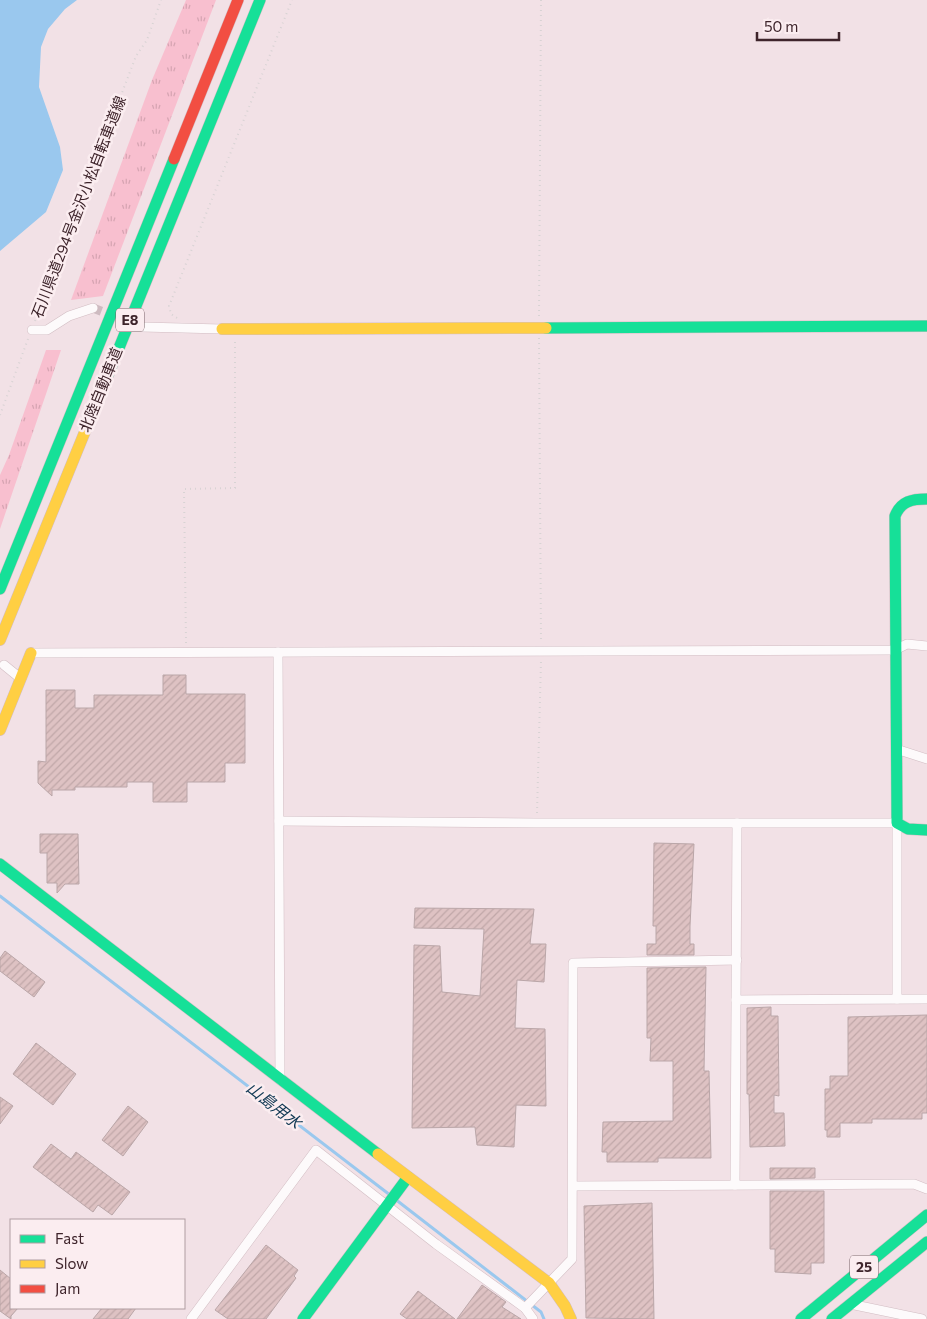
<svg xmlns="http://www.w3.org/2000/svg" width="927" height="1319" font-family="Commissioner,'Noto Sans JP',sans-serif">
  <defs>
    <pattern id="grass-tufts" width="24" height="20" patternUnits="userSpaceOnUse" patternTransform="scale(1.25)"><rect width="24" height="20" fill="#f8bfcf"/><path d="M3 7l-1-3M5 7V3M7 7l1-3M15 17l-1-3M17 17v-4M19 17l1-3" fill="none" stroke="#d6a4b2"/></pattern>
    <pattern id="building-hatch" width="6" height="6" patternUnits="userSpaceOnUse" patternTransform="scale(1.25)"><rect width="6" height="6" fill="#dec2c3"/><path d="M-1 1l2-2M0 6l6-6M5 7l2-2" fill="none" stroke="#c0a7a8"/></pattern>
  </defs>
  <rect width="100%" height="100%" fill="#f2e1e6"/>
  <!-- grass -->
  <g fill="url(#grass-tufts)">
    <polygon points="186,0 216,0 103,296 71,300 152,80"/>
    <polygon points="46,350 61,350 0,529 0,475 9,455"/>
  </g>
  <!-- water -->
  <polygon fill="#9ac8ee" points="0,0 77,0 65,9 48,29 41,47 39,87 60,147 63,170 46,212 0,251"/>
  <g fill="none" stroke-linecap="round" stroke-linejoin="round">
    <!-- stream -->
    <g stroke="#9ac8ee" stroke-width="3">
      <polyline points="0,896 390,1195"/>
      <polyline points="395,1199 541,1312 544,1319"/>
    </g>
  </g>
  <!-- building -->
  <g fill="url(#building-hatch)" stroke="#baa6a8">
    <polygon points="163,675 186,675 186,694 245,694 245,763 225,763 225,782 187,782 187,802 153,802 153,782 127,782 127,787 75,787 75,790 52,790 52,796 38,783 38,761 46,762 46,690 75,690 75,708 94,708 94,695 163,695"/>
    <polygon points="40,834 78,834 79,884 65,884 57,893 57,883 47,883 47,853 40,853"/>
    <polygon points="654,843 694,844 690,926 690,944 694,944 694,955 647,955 647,944 656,944 656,926 653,926"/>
    <polygon points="415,908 534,909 530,944 546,944 544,982 517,980 515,1028 545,1029 546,1106 516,1105 514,1147 477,1145 475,1127 412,1128 414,945 440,946 442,992 480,996 484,929 414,928"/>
    <polygon points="5,951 45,982 34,997 0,971 0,958"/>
    <polygon points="706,967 704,1071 709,1071 711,1158 658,1158 658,1162 607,1162 607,1152 602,1152 603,1122 673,1121 673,1061 650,1061 651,1038 647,1038 647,968"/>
    <polygon points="771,1007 771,1016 778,1016 779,1096 774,1095 774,1113 784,1113 785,1146 750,1147 749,1094 747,1094 747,1008"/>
    <polygon points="927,1015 927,1113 922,1113 922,1119 872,1119 872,1123 840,1123 840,1137 827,1137 827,1130 825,1130 825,1089 830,1089 830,1076 848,1076 848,1017"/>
    <polygon points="36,1043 76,1074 53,1105 13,1074"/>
    <polygon points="0,1097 13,1106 0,1124"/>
    <polygon points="128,1106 148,1122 123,1156 102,1140"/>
    <polygon points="51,1144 71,1159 76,1152 130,1192 112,1215 98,1205 93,1212 33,1167"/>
    <polygon points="770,1168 815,1168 815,1178 770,1179"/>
    <polygon points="770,1191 824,1191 824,1263 811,1263 811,1274 775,1272 775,1249 770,1249"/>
    <polygon points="652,1203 654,1319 586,1318 584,1206"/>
    <polygon points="266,1245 298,1270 294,1276 296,1278 266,1319 228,1319 215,1310"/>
    <polygon points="0,1270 11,1279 11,1308 18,1308 11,1316 11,1319 0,1311"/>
    <polygon points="482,1285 506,1302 502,1307 521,1319 457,1319"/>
    <polygon points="418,1291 455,1319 407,1319 400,1314"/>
    <polygon points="102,1308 136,1308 128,1319 93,1319"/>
  </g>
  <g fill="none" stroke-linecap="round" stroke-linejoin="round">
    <!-- street-tunnel -->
    <polyline stroke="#cebbc1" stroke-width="9" stroke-dasharray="9 4.5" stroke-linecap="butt" points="93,308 142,327"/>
    <!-- street casing -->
    <g stroke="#d2bdc3" stroke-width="10">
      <g id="street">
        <polyline points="142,327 222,329"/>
        <polyline points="32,330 47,330 69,316 93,308"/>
        <polyline points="278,652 280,1080"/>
        <polyline points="31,653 895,650 907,644 927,646"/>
        <polyline points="4,665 20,678"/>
        <polyline points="896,749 927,759"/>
        <polyline points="279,821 536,823 897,823 897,999"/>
        <polyline points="736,1000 927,999"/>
        <polyline points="735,1185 737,823"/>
        <polyline points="573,1186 914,1184 927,1189"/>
        <polyline points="850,1304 922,1319"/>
        <polyline points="525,1308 572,1259 573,963 737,960"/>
        <polyline points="191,1319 316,1150 436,1244 525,1308 533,1319"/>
      </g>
    </g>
    <!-- fast casing -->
    <g stroke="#d2bdc3" stroke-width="12">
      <g id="fast">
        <polyline points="546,328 927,326"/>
        <polyline points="106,380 260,0"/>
        <path d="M 927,499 C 912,499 901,501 895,516 L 897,823 L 908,829 L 927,830"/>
        <polyline points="0,589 174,159"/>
        <polyline points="0,864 378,1154"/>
        <polyline points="303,1319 408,1177"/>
        <polyline points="801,1319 927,1215"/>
        <polyline points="832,1319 927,1242"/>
      </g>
    </g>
    <!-- slow casing -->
    <g stroke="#d2bdc3" stroke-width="12">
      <g id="slow">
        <polyline points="222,329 546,328"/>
        <polyline points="0,640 106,380"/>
        <polyline points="0,730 31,653"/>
        <polyline points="378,1154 549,1283 565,1306 571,1319"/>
      </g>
    </g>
    <!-- jam casing -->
    <g stroke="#d2bdc3" stroke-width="12">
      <polyline id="jam" points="174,159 238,0"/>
    </g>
    <!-- path -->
    <g stroke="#d8d3d4" stroke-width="2" stroke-dasharray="1 4" stroke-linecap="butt">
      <polyline points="539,316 541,0"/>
      <polyline points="177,318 171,314 169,306 292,0"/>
      <polyline points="35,321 136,56 147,40 161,0"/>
      <polyline points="539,338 541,641"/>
      <polyline points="0,415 28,339"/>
      <polyline points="186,643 184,489 235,488 235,341"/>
      <polyline points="537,813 541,661"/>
    </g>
    <!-- street -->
    <use href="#street" stroke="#fdfafb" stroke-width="9"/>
    <!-- fast -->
    <use href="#fast" stroke="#16e098" stroke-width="11"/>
    <!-- slow -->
    <use href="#slow" stroke="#ffcf43" stroke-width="11"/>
    <!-- jam -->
    <use href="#jam" stroke="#f24e42" stroke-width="11"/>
  </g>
  <g text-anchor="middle" stroke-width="5" stroke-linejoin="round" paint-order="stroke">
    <!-- shield labels -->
    <g fill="#fbedf0" stroke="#776066" stroke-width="1">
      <rect x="116" y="308.5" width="28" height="23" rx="4"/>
      <rect x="850" y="1255.5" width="28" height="23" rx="4"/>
    </g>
    <g font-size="14" font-weight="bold" fill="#3e242b">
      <text x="130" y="325">E8</text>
      <text x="864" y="1272">25</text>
    </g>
    <!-- street labels -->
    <g font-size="15" fill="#3e242b" stroke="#fbedf0">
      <text transform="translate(79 207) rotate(-69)" y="5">石川県道294号金沢小松自転車道線</text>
      <text transform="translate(101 390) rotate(-68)" y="5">北陸自動車道</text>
    </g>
    <!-- water labels -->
    <g font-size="16" font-style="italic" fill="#0e3752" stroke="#fbedf0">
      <text transform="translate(274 1105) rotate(38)" y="6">山島用水</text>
    </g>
  </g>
  <!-- legend -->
  <rect x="10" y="1219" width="175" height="90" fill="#fbedf0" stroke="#af9da1"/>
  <rect x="20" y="1235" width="25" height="8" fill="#16e098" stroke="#af9da1"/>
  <text x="55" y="1244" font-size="15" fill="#3e242b">Fast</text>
  <rect x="20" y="1260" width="25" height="8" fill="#ffcf43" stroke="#af9da1"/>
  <text x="55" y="1269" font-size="15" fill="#3e242b">Slow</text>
  <rect x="20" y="1285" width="25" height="8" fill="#f24e42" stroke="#af9da1"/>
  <text x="55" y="1294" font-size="15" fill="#3e242b">Jam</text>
  <!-- scale -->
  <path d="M757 32v8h82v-8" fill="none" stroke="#3e242b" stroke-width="2.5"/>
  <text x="764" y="32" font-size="15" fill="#3e242b" stroke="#fbedf0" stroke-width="4" paint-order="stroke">50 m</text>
</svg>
